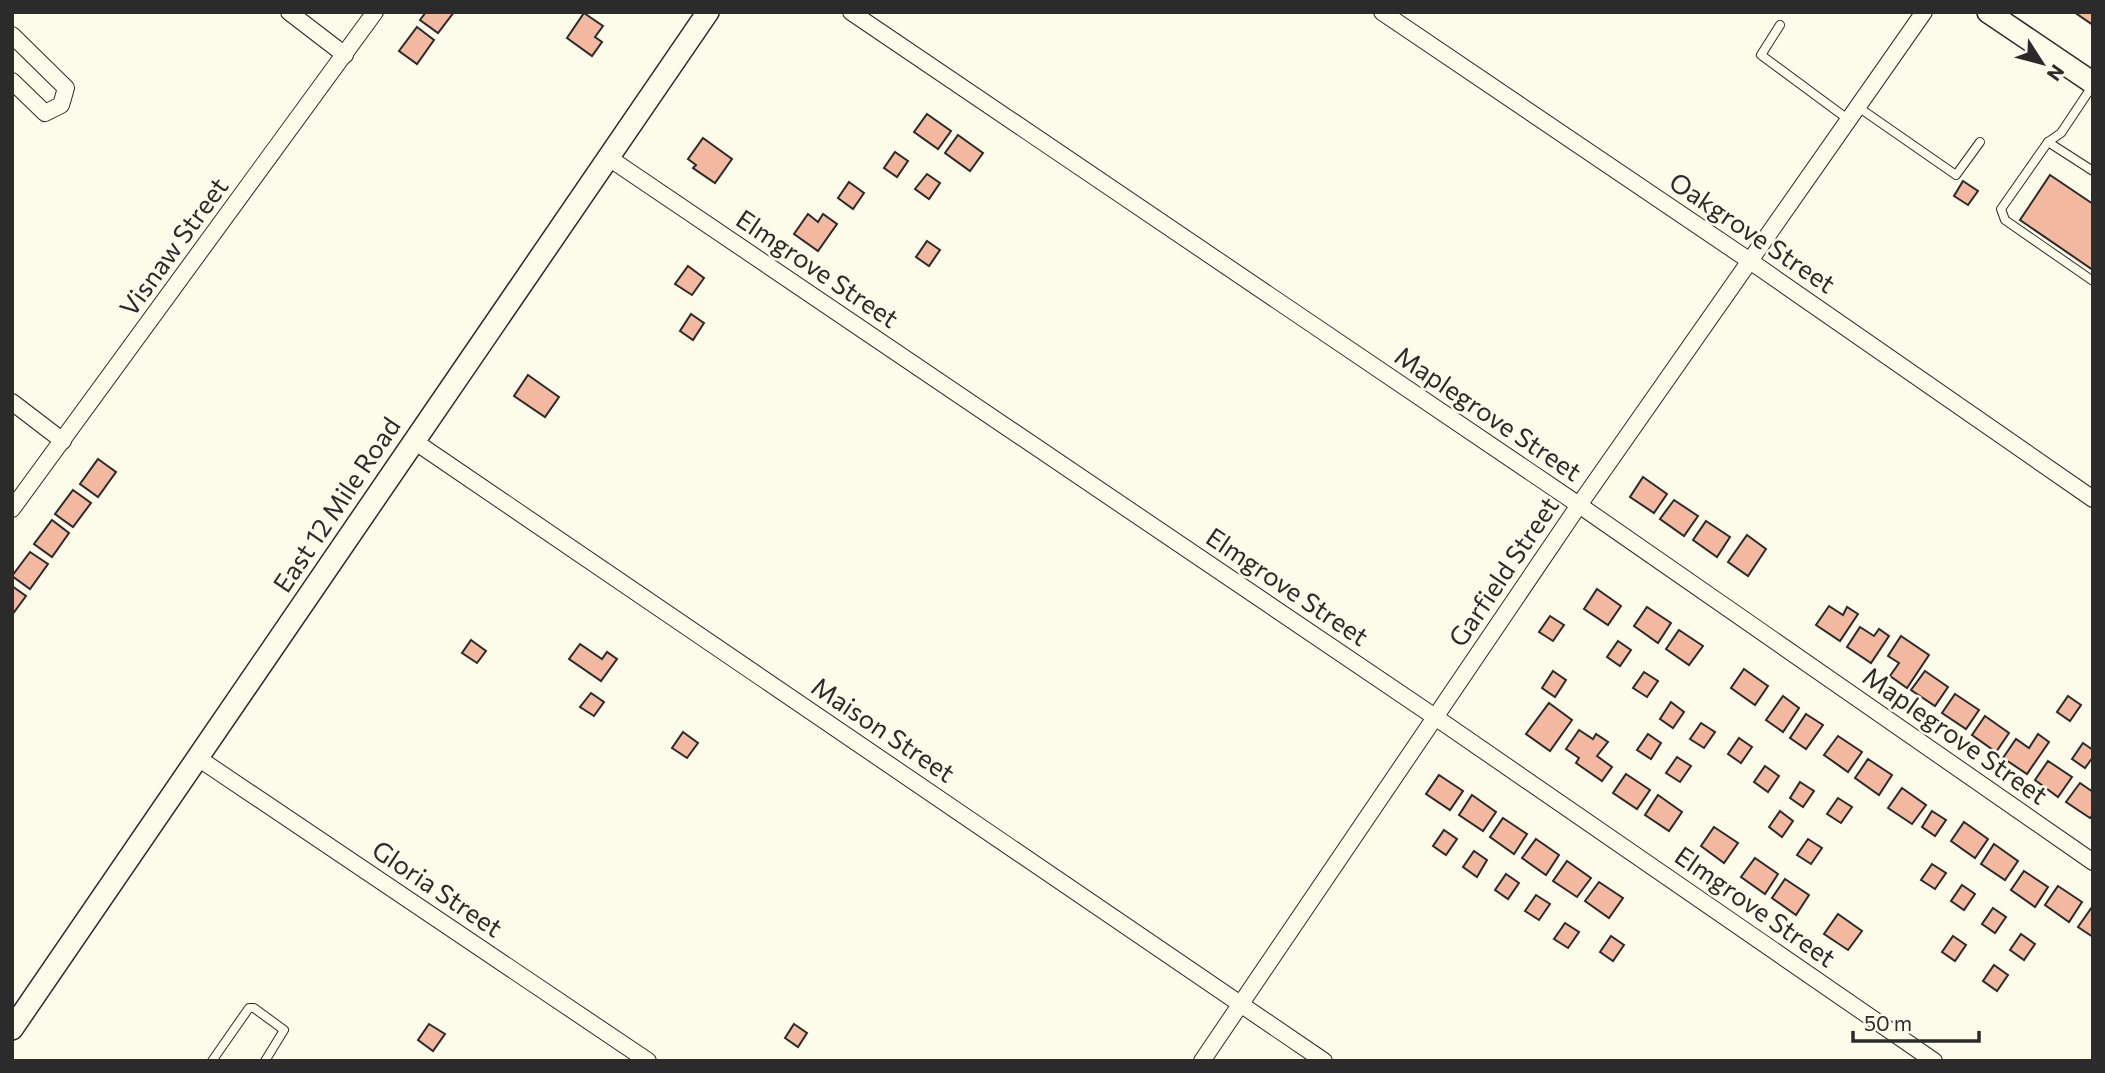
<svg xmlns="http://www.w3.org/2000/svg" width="2105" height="1073" font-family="Commissioner,sans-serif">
  <rect width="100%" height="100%" fill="#fdfbea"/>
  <!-- building -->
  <g fill="#f2b8a0" stroke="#2b2b2b" stroke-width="2">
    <polygon points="426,12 454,12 438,33 420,20"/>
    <polygon points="2074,12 2093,12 2093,25"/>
    <polygon points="584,13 603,26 595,37 602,42 592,56 567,38"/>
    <polygon points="417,27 434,40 417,64 399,51"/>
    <polygon points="927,114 951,131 938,149 914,132"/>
    <polygon points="958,135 983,153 970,171 945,153"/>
    <polygon points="703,138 732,159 715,183 693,168 696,165 688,159"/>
    <polygon points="895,152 908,161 897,177 884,168"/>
    <polygon points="927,174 940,183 929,199 915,189"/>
    <polygon points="2050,175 2093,204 2093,270 2020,220"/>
    <polygon points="1963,181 1978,191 1968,205 1954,196"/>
    <polygon points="849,182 864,193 853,209 838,198"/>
    <polygon points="808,214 818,222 823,214 837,224 818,251 794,234"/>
    <polygon points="927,241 940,250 929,266 916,257"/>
    <polygon points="688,266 704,278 692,295 675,284"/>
    <polygon points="691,314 704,323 693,340 680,331"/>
    <polygon points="528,375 559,397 545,417 514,396"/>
    <polygon points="98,459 116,472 98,497 80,484"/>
    <polygon points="1643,477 1667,494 1654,513 1630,497"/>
    <polygon points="73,490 91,503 73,527 55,514"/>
    <polygon points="1674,500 1698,516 1684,536 1660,519"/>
    <polygon points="52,520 69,533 52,557 34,544"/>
    <polygon points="1706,521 1730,537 1717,557 1693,540"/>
    <polygon points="1747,535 1766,549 1748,576 1728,562"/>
    <polygon points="30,552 48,564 30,589 12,576"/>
    <polygon points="12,586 26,596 12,615"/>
    <polygon points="1597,589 1621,606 1608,625 1584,609"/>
    <polygon points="1829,606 1843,615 1847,607 1858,614 1840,641 1816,625"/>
    <polygon points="1647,607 1671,623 1658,643 1634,626"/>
    <polygon points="1550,616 1564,625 1553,641 1539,632"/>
    <polygon points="1860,627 1874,636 1879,629 1889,636 1871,663 1847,647"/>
    <polygon points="1679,630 1703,646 1689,665 1666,649"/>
    <polygon points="1901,636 1929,655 1907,688 1890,676 1899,663 1888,656"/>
    <polygon points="471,640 486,651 477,663 462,653"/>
    <polygon points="1618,641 1631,650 1620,666 1607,657"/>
    <polygon points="580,644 602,659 607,652 617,659 601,681 569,659"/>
    <polygon points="1744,669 1768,686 1755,705 1731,688"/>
    <polygon points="1553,671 1566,680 1555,697 1542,688"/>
    <polygon points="1925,671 1948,687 1935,706 1911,690"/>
    <polygon points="1644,672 1658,681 1647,697 1633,688"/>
    <polygon points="591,693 604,702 594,716 580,707"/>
    <polygon points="1955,694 1979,710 1966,729 1942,713"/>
    <polygon points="1783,696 1799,708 1783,732 1766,720"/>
    <polygon points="2068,696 2081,705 2070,721 2057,712"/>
    <polygon points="1671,702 1684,712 1673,728 1660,719"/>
    <polygon points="1549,703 1572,720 1550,751 1526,734"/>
    <polygon points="1806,714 1823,725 1806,749 1790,738"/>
    <polygon points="1985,716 2009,733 1996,752 1972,735"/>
    <polygon points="1701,723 1715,732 1704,748 1690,739"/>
    <polygon points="1579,730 1593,739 1596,734 1608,742 1597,756 1612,767 1602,781 1576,763 1579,758 1566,749"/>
    <polygon points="683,732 698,743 687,758 672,748"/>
    <polygon points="1648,734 1661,743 1651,759 1637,750"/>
    <polygon points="2038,734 2049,742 2027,774 2003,758 2016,739 2029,748"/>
    <polygon points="1838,736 1862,752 1848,772 1824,755"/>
    <polygon points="1739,738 1752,747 1741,763 1728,754"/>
    <polygon points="2083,743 2093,750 2093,757 2085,768 2072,759"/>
    <polygon points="1677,757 1691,766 1680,782 1666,773"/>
    <polygon points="1868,759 1892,775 1879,795 1855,778"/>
    <polygon points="2048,761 2072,777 2058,797 2035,780"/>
    <polygon points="1765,766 1779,776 1768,792 1754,782"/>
    <polygon points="1626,774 1650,790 1637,809 1613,793"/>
    <polygon points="1439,775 1463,791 1450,810 1426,794"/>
    <polygon points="1800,782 1814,791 1803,807 1790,798"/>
    <polygon points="2080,783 2093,792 2093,815 2090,818 2066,802"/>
    <polygon points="1902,788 1926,805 1912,824 1888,808"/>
    <polygon points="1472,795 1496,812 1483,831 1459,815"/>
    <polygon points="1658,795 1682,812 1669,831 1645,815"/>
    <polygon points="1838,798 1852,807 1841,823 1827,814"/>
    <polygon points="1780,811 1793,821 1782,837 1769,827"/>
    <polygon points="1932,811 1946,820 1935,836 1922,827"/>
    <polygon points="1503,818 1527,834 1514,854 1490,837"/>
    <polygon points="1964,822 1988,839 1975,858 1951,841"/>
    <polygon points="1714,827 1738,843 1724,863 1701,846"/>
    <polygon points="1444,830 1457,839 1446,855 1433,846"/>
    <polygon points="1536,839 1559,855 1546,875 1522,858"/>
    <polygon points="1808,839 1822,848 1811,864 1797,855"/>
    <polygon points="1994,844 2018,861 2005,880 1981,864"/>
    <polygon points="1474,851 1487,860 1477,877 1463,867"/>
    <polygon points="1755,858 1778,874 1765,894 1741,877"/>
    <polygon points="1567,861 1591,878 1577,897 1553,881"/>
    <polygon points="1932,864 1946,873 1935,889 1921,880"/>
    <polygon points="2024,871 2048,887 2035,907 2011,890"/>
    <polygon points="1506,874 1519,883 1508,899 1495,890"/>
    <polygon points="1785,879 1809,895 1796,915 1772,898"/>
    <polygon points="1599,882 1623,898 1609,918 1585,901"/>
    <polygon points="1962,885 1975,894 1964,910 1951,901"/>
    <polygon points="2058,886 2082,902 2069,922 2045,905"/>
    <polygon points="1536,895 1550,904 1539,920 1525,911"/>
    <polygon points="2092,907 2093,908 2093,937 2078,927"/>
    <polygon points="1993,908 2006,917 1995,933 1982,924"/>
    <polygon points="1838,914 1862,931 1848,950 1824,934"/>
    <polygon points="1565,923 1579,932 1568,948 1554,939"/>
    <polygon points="2021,934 2035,944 2024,960 2010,950"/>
    <polygon points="1611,936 1624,945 1613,961 1600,952"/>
    <polygon points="1953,936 1966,945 1955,961 1942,952"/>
    <polygon points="1994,965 2008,975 1997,991 1983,981"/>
    <polygon points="429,1024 445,1034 433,1051 418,1040"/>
    <polygon points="794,1024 807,1033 798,1047 785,1038"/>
  </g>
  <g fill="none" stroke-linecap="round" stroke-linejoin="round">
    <!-- lane casing -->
    <g stroke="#2b2b2b" stroke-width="10">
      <g id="lane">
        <polyline points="1780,25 1761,55 1849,120"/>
        <polyline points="2093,85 2061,133 2048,142 2001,209 2005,220 2093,281"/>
        <polyline points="1858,107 1956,175 1980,142"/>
        <polyline points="2048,142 2093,171"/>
        <polyline points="212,1061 249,1008 254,1008 284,1030 265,1061"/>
      </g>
    </g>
    <!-- street casing -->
    <g stroke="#2b2b2b" stroke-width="18">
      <g id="street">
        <polyline points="289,12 345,55"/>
        <polyline points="851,12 1579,505 2093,862"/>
        <polyline points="1382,12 1750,261 2093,499"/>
        <polyline points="12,35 66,88 61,105 45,113 12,81"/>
        <polyline points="609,158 1435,717 1934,1061"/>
        <polyline points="12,402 63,441"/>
        <polyline points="414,441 1324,1061"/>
        <polyline points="12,509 375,12"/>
        <polyline points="198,758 648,1061"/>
        <polyline points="1202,1061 1579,505 1924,12"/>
      </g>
    </g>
    <!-- secondary casing -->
    <g stroke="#2b2b2b" stroke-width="24">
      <g id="secondary">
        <polyline points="1988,12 2093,83"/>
        <polyline points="12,1029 708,12"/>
      </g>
    </g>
    <!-- lane -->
    <use href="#lane" stroke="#fdfbea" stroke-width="8"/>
    <!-- street -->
    <use href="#street" stroke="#fdfbea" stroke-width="16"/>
    <!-- secondary -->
    <use href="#secondary" stroke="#fdfbea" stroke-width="21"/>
  </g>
  <g text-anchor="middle" stroke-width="5" stroke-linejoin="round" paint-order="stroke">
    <!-- street labels -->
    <g font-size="26" fill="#2b2b2b" stroke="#fdfbea">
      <text transform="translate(1752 233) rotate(34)" y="9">Oakgrove Street</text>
      <text transform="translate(174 247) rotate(-54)" y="9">Visnaw Street</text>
      <text transform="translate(817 269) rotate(34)" y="9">Elmgrove Street</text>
      <text transform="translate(1488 414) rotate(34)" y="9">Maplegrove Street</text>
      <text transform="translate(337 505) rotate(-56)" y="9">East 12 Mile Road</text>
      <text transform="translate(1504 572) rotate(-56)" y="9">Garfield Street</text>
      <text transform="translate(1287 587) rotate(34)" y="9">Elmgrove Street</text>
      <text transform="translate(883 730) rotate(34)" y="9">Maison Street</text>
      <text transform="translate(1955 736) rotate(35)" y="9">Maplegrove Street</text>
      <text transform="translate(437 889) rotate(34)" y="9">Gloria Street</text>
      <text transform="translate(1755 907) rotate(35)" y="9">Elmgrove Street</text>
    </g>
  </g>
  <!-- border -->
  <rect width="2105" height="1073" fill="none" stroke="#2b2b2b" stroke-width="28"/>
  <!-- north arrow -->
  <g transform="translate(2042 63) rotate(126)" stroke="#fdfbea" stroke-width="5" paint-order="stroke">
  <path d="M0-5L12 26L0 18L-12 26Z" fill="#2b2b2b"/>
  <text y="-10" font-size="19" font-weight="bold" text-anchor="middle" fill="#2b2b2b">N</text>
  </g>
  <!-- scale -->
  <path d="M1853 1031v10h126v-10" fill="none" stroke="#2b2b2b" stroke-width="3.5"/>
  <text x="1864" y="1031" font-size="21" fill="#2b2b2b" stroke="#fdfbea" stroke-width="5" paint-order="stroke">50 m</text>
</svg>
